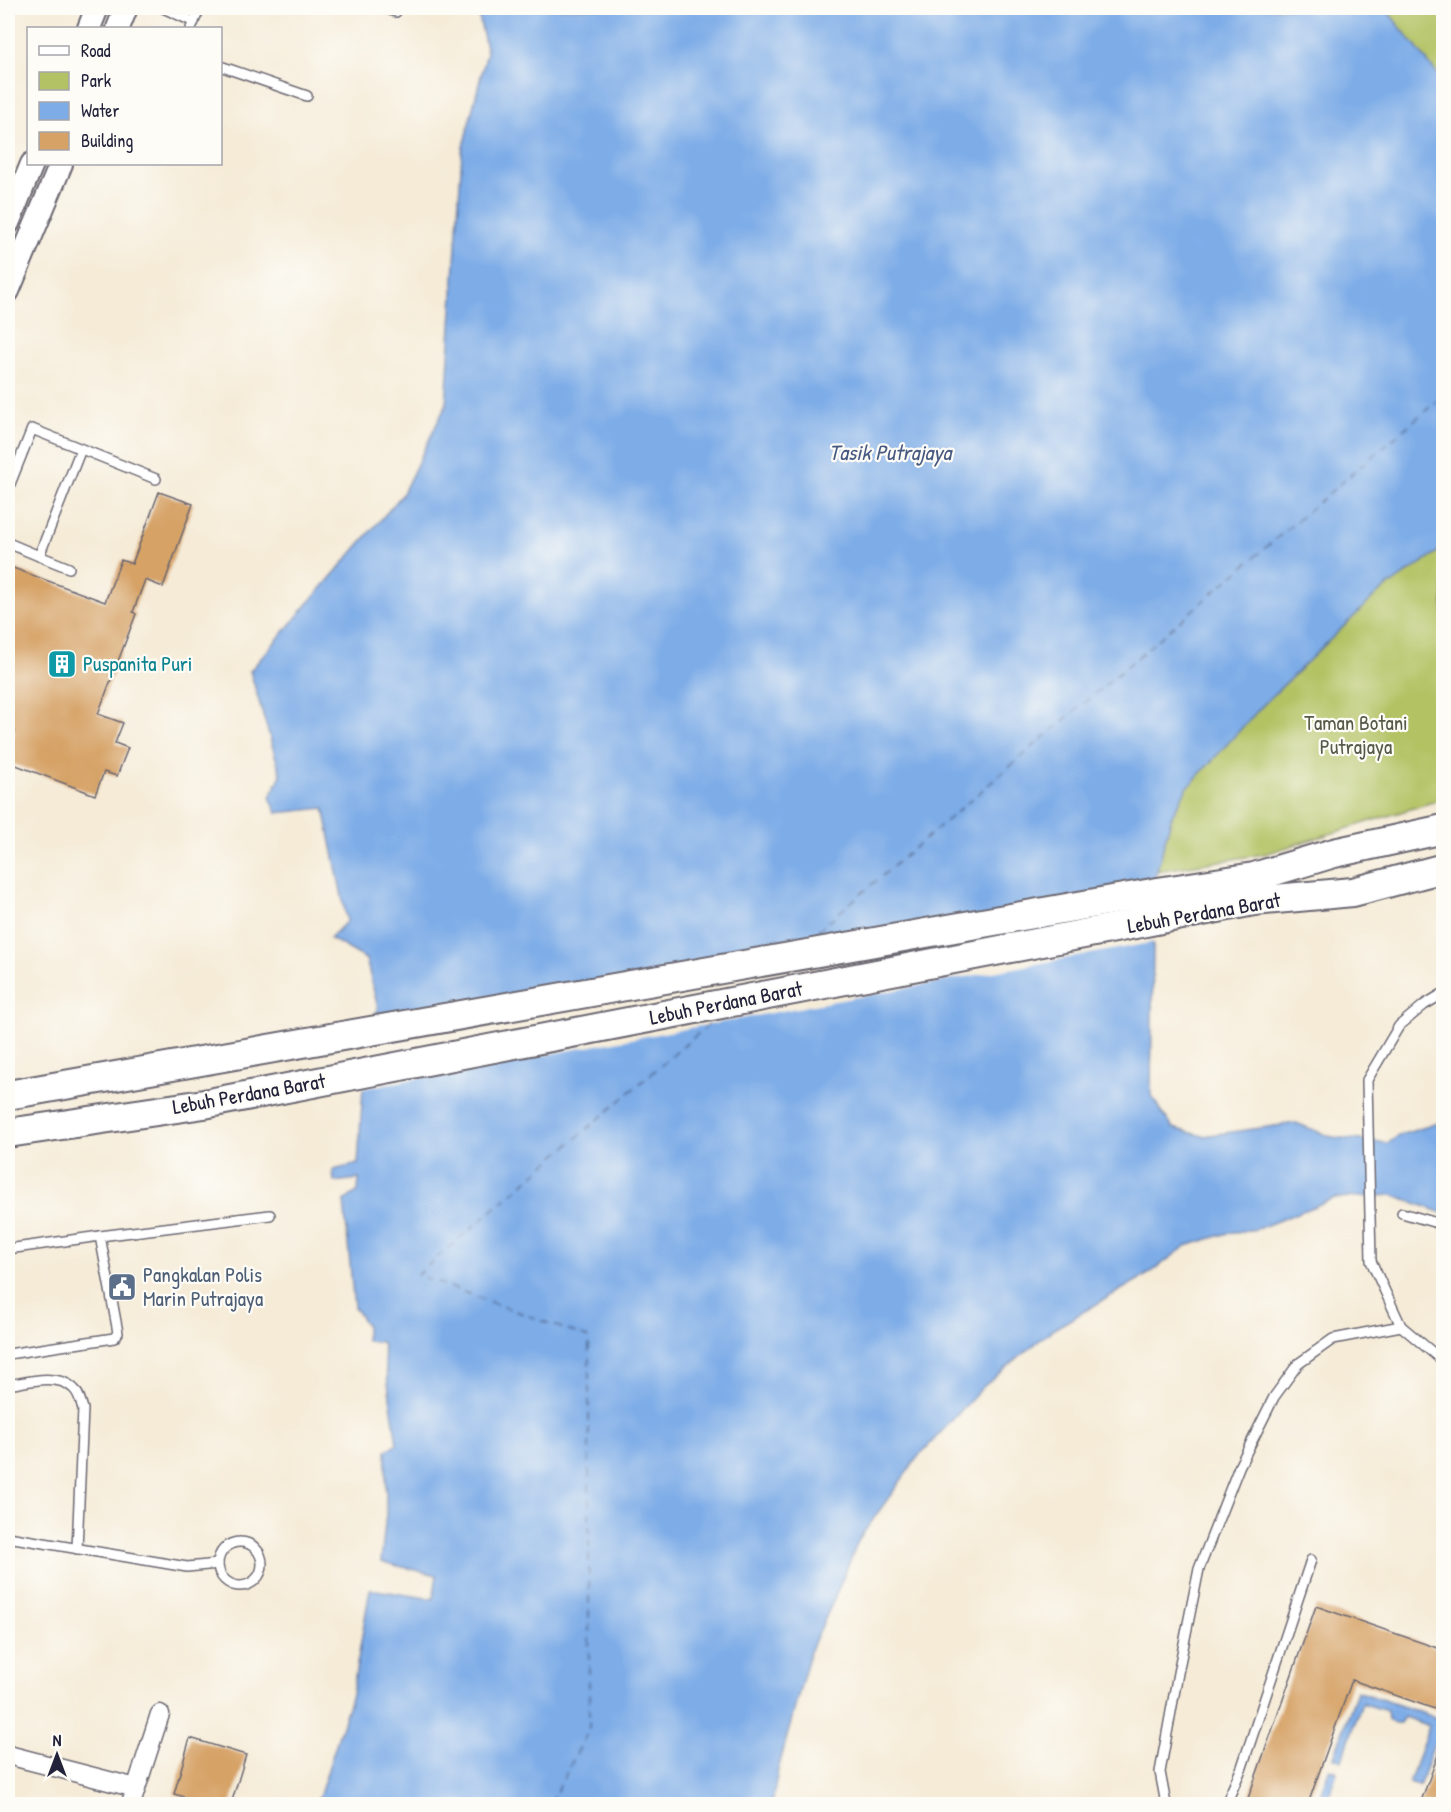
<svg xmlns="http://www.w3.org/2000/svg" width="1451" height="1812" font-family="'Patrick Hand',sans-serif">
  <rect width="100%" height="100%" fill="#fdfcf7"/>
  <filter id="ink" filterUnits="userSpaceOnUse"><feTurbulence type="fractalNoise" baseFrequency=".0167" numOctaves="2"/><feDisplacementMap in="SourceGraphic" scale="12" xChannelSelector="R" yChannelSelector="G"/><feConvolveMatrix kernelMatrix="1 2 1 2 8 2 1 2 1" color-interpolation-filters="sRGB"/></filter>
  <filter id="wash" filterUnits="userSpaceOnUse"><feTurbulence type="fractalNoise" baseFrequency=".008" numOctaves="4" result="noise"/><feDisplacementMap in="SourceGraphic" scale="24" xChannelSelector="R" yChannelSelector="G"/><feGaussianBlur stdDeviation="1.35" result="paint"/><feColorMatrix in="noise" values="0 0 0 0 0 0 0 0 0 0 0 0 0 0 0 0 0 1.4 0 .05"/><feComposite in="paint" operator="in"/></filter>
  <g filter="url(#wash)">
    <rect width="100%" height="100%" fill="#f5ebd7"/>
    <!-- green -->
    <g fill="#b3c264" stroke="#6a7250" stroke-width="1.5">
      <polygon points="1385,8 1443,8 1443,79 1439,77"/>
      <polygon points="1443,548 1443,799 1265,854 1157,871 1172,815 1187,788 1212,759 1261,707 1377,594"/>
    </g>
    <!-- water -->
    <g fill="#7dace7" stroke="#506791" stroke-width="1.5">
      <polygon points="477,8 1385,8 1439,76 1443,79 1443,548 1377,594 1300,669 1261,707 1187,788 1172,815 1148,903 1153,946 1151,1096 1173,1128 1203,1136 1296,1123 1332,1137 1388,1143 1400,1135 1438,1123 1443,1124 1443,1213 1393,1195 1335,1198 1257,1229 1228,1233 1186,1246 1150,1273 1052,1330 984,1386 917,1458 859,1539 835,1597 810,1652 778,1770 772,1804 317,1804 352,1694 370,1589 433,1599 437,1575 381,1562 386,1514 386,1451 397,1444 382,1342 366,1341 366,1325 354,1307 344,1201 358,1191 359,1179 334,1182 333,1170 358,1164 363,1087 358,1052 378,1008 366,959 330,938 347,921 324,808 277,813 270,797 281,775 250,671 402,495 446,405 462,151 487,52"/>
      <polygon points="1357,1691 1443,1720 1419,1786 1409,1783 1429,1726 1404,1717 1400,1723 1393,1723 1388,1720 1387,1711 1362,1703 1342,1760 1334,1757"/>
      <polygon points="1329,1769 1337,1772 1326,1804 1317,1804"/>
    </g>
    <!-- pier -->
    <polygon fill="#f5ebd7" points="1151,903 1155,942 360,1089 355,1052 369,1022"/>
    <g fill="none" stroke-linecap="round" stroke-linejoin="round">
      <!-- ferry -->
      <g stroke="#465980" stroke-width="1.5" stroke-dasharray="8 6" stroke-linecap="butt">
        <polyline points="807,940 1444,395"/>
        <polyline points="757,983 767,975"/>
        <polyline points="550,1804 589,1730 589,1338 417,1275 715,1019"/>
      </g>
    </g>
    <g id="blocks">
      <!-- building -->
      <g fill="#d6a266">
        <polygon points="159,492 193,504 163,587 145,580 133,612 136,614 98,714 123,723 115,743 128,748 117,776 104,772 95,795 8,762 8,750 15,731 8,729 8,566 105,602 121,560 132,564"/>
        <polygon points="1316,1606 1443,1650 1443,1712 1352,1680 1308,1804 1246,1804"/>
        <polygon points="190,1738 246,1755 231,1804 210,1804 174,1794"/>
        <polygon points="1442,1744 1443,1745 1443,1804 1420,1804"/>
      </g>
    </g>
  </g>
  <g filter="url(#ink)">
    <use href="#blocks" fill-opacity="0" stroke="#6c6872" stroke-width="1.5"/>
    <g fill="none" stroke-linecap="round" stroke-linejoin="round">
      <!-- service casing -->
      <g stroke="#6c6872" stroke-width="12">
        <g id="service">
          <polyline points="163,8 194,22"/>
          <polyline points="385,8 396,12"/>
          <polyline points="191,28 200,8"/>
          <polyline points="220,66 307,96"/>
          <polyline points="8,489 32,429 156,479"/>
          <polyline points="8,543 39,556 81,449"/>
          <polyline points="39,556 69,568"/>
          <polyline points="1444,993 1424,1005 1399,1026 1367,1080 1371,1261 1401,1326 1444,1362"/>
          <polyline points="1402,1213 1444,1225"/>
          <polyline points="8,1249 100,1236 270,1215"/>
          <polyline points="8,1354 114,1338 118,1333 117,1327 100,1236"/>
          <path d="M 8,1385 C 27,1382 57,1373 73,1388 C 79,1393 81,1402 83,1409 L 77,1549"/>
          <polyline points="8,1537 187,1567 218,1564"/>
          <circle cx="240" cy="1564" r="22"/>
          <polyline points="1166,1804 1160,1772 1178,1673 1199,1569 1239,1467 1274,1397 1298,1364 1333,1339 1401,1326"/>
          <polyline points="1226,1804 1242,1767 1311,1560"/>
        </g>
      </g>
      <!-- minor casing -->
      <g stroke="#6c6872" stroke-width="21">
        <g id="minor">
          <polyline points="8,1755 136,1788"/>
          <polyline points="131,1804 160,1714"/>
        </g>
      </g>
      <!-- tertiary casing -->
      <g stroke="#6c6872" stroke-width="26">
        <g id="tertiary">
          <polyline points="89,28 97,8"/>
          <polyline points="118,28 126,8"/>
          <polyline points="8,223 32,164"/>
          <polyline points="8,291 61,164"/>
        </g>
      </g>
      <!-- primary casing -->
      <g stroke="#6c6872" stroke-width="32">
        <g id="primary">
          <polyline points="8,1095 1158,892 1254,877 1334,853 1444,829"/>
          <polyline points="8,1133 204,1104 1254,901 1353,892 1444,868"/>
        </g>
      </g>
      <!-- service -->
      <use href="#service" stroke="#fff" stroke-width="9"/>
      <!-- minor -->
      <use href="#minor" stroke="#fff" stroke-width="18"/>
      <!-- tertiary -->
      <use href="#tertiary" stroke="#fff" stroke-width="22"/>
      <!-- primary -->
      <use href="#primary" stroke="#fff" stroke-width="28"/>
    </g>
  </g>
  <!-- icons -->
  <defs>
    <g id="building-square" transform="scale(1.5)"><rect x="-9" y="-9" width="18" height="18" rx="4" fill="#0f9aa8" stroke="#fdfcf7"/><path d="M-4-6H4V6H1V3H-1V6H-4ZM-2.5-4.3h1.7v1.8h-1.7ZM.8-4.3h1.7v1.8H.8ZM-2.5-1h1.7V.8h-1.7ZM.8-1h1.7V.8H.8Z" fill="#fff"/></g>
    <g id="civic-square" transform="scale(1.5)"><rect x="-9" y="-9" width="18" height="18" rx="4" fill="#5c6f8a" stroke="#fdfcf7"/><path d="M-.6-6.5H3V-4.5H.6V-3L4-1V1h2V6H-6V1h2V-1L-.6-3ZM-1.2 2.5V6h2.4V2.5Z" fill="#fff"/></g>
  </defs>
  <g fill-rule="evenodd">
    <use href="#building-square" x="62" y="664"/>
    <use href="#civic-square" x="122" y="1287"/>
  </g>
  <g text-anchor="middle" stroke-width="4.5" stroke-linejoin="round" paint-order="stroke">
    <!-- culture labels -->
    <g font-size="21" fill="#0d838f" stroke="#fdfcf7" text-anchor="start">
      <text x="83" y="671">Puspanita Puri</text>
    </g>
    <!-- park labels -->
    <g font-size="21" fill="#555a49" stroke="#fdfcf7">
      <text x="1356" y="730">Taman Botani<tspan x="1356" dy="24">Putrajaya</tspan></text>
    </g>
    <!-- street labels -->
    <g font-size="21" fill="#22223b" stroke="#fdfcf7">
      <text transform="translate(1204 913) rotate(-10)" y="7">Lebuh Perdana Barat</text>
      <text transform="translate(726 1003) rotate(-11)" y="7">Lebuh Perdana Barat</text>
      <text transform="translate(249 1094) rotate(-10)" y="7">Lebuh Perdana Barat</text>
    </g>
    <!-- service labels -->
    <g font-size="21" fill="#4e5e75" stroke="#fdfcf7" text-anchor="start">
      <text x="143" y="1282">Pangkalan Polis<tspan x="143" dy="24">Marin Putrajaya</tspan></text>
    </g>
    <!-- water labels -->
    <g font-size="22" font-style="italic" fill="#465980" stroke="#fdfcf7">
      <text x="890" y="460">Tasik Putrajaya</text>
    </g>
  </g>
  <!-- margin -->
  <rect width="1451" height="1812" fill="none" stroke="#fdfcf7" stroke-width="30"/>
  <!-- legend -->
  <rect x="27" y="27" width="195" height="138" fill="#fdfcf7" stroke="#a5a5ac" stroke-width="1.5"/>
  <rect x="39" y="46" width="30" height="9" fill="#ffffff" stroke="#a5a5ac" stroke-width="1.5"/>
  <text x="81" y="57" font-size="18" fill="#22223b">Road</text>
  <rect x="39" y="72" width="30" height="18" fill="#b3c264" stroke="#a5a5ac" stroke-width="1.5"/>
  <text x="81" y="87" font-size="18" fill="#22223b">Park</text>
  <rect x="39" y="102" width="30" height="18" fill="#7dace7" stroke="#a5a5ac" stroke-width="1.5"/>
  <text x="81" y="117" font-size="18" fill="#22223b">Water</text>
  <rect x="39" y="132" width="30" height="18" fill="#d6a266" stroke="#a5a5ac" stroke-width="1.5"/>
  <text x="81" y="147" font-size="18" fill="#22223b">Building</text>
  <!-- north arrow -->
  <g transform="translate(57 1755)" stroke="#fdfcf7" stroke-width="4.5" paint-order="stroke">
  <path d="M0-4.5L10 22L0 15L-10 22Z" fill="#22223b"/>
  <text y="-9" font-size="16" font-weight="bold" text-anchor="middle" fill="#22223b">N</text>
  </g>
</svg>
